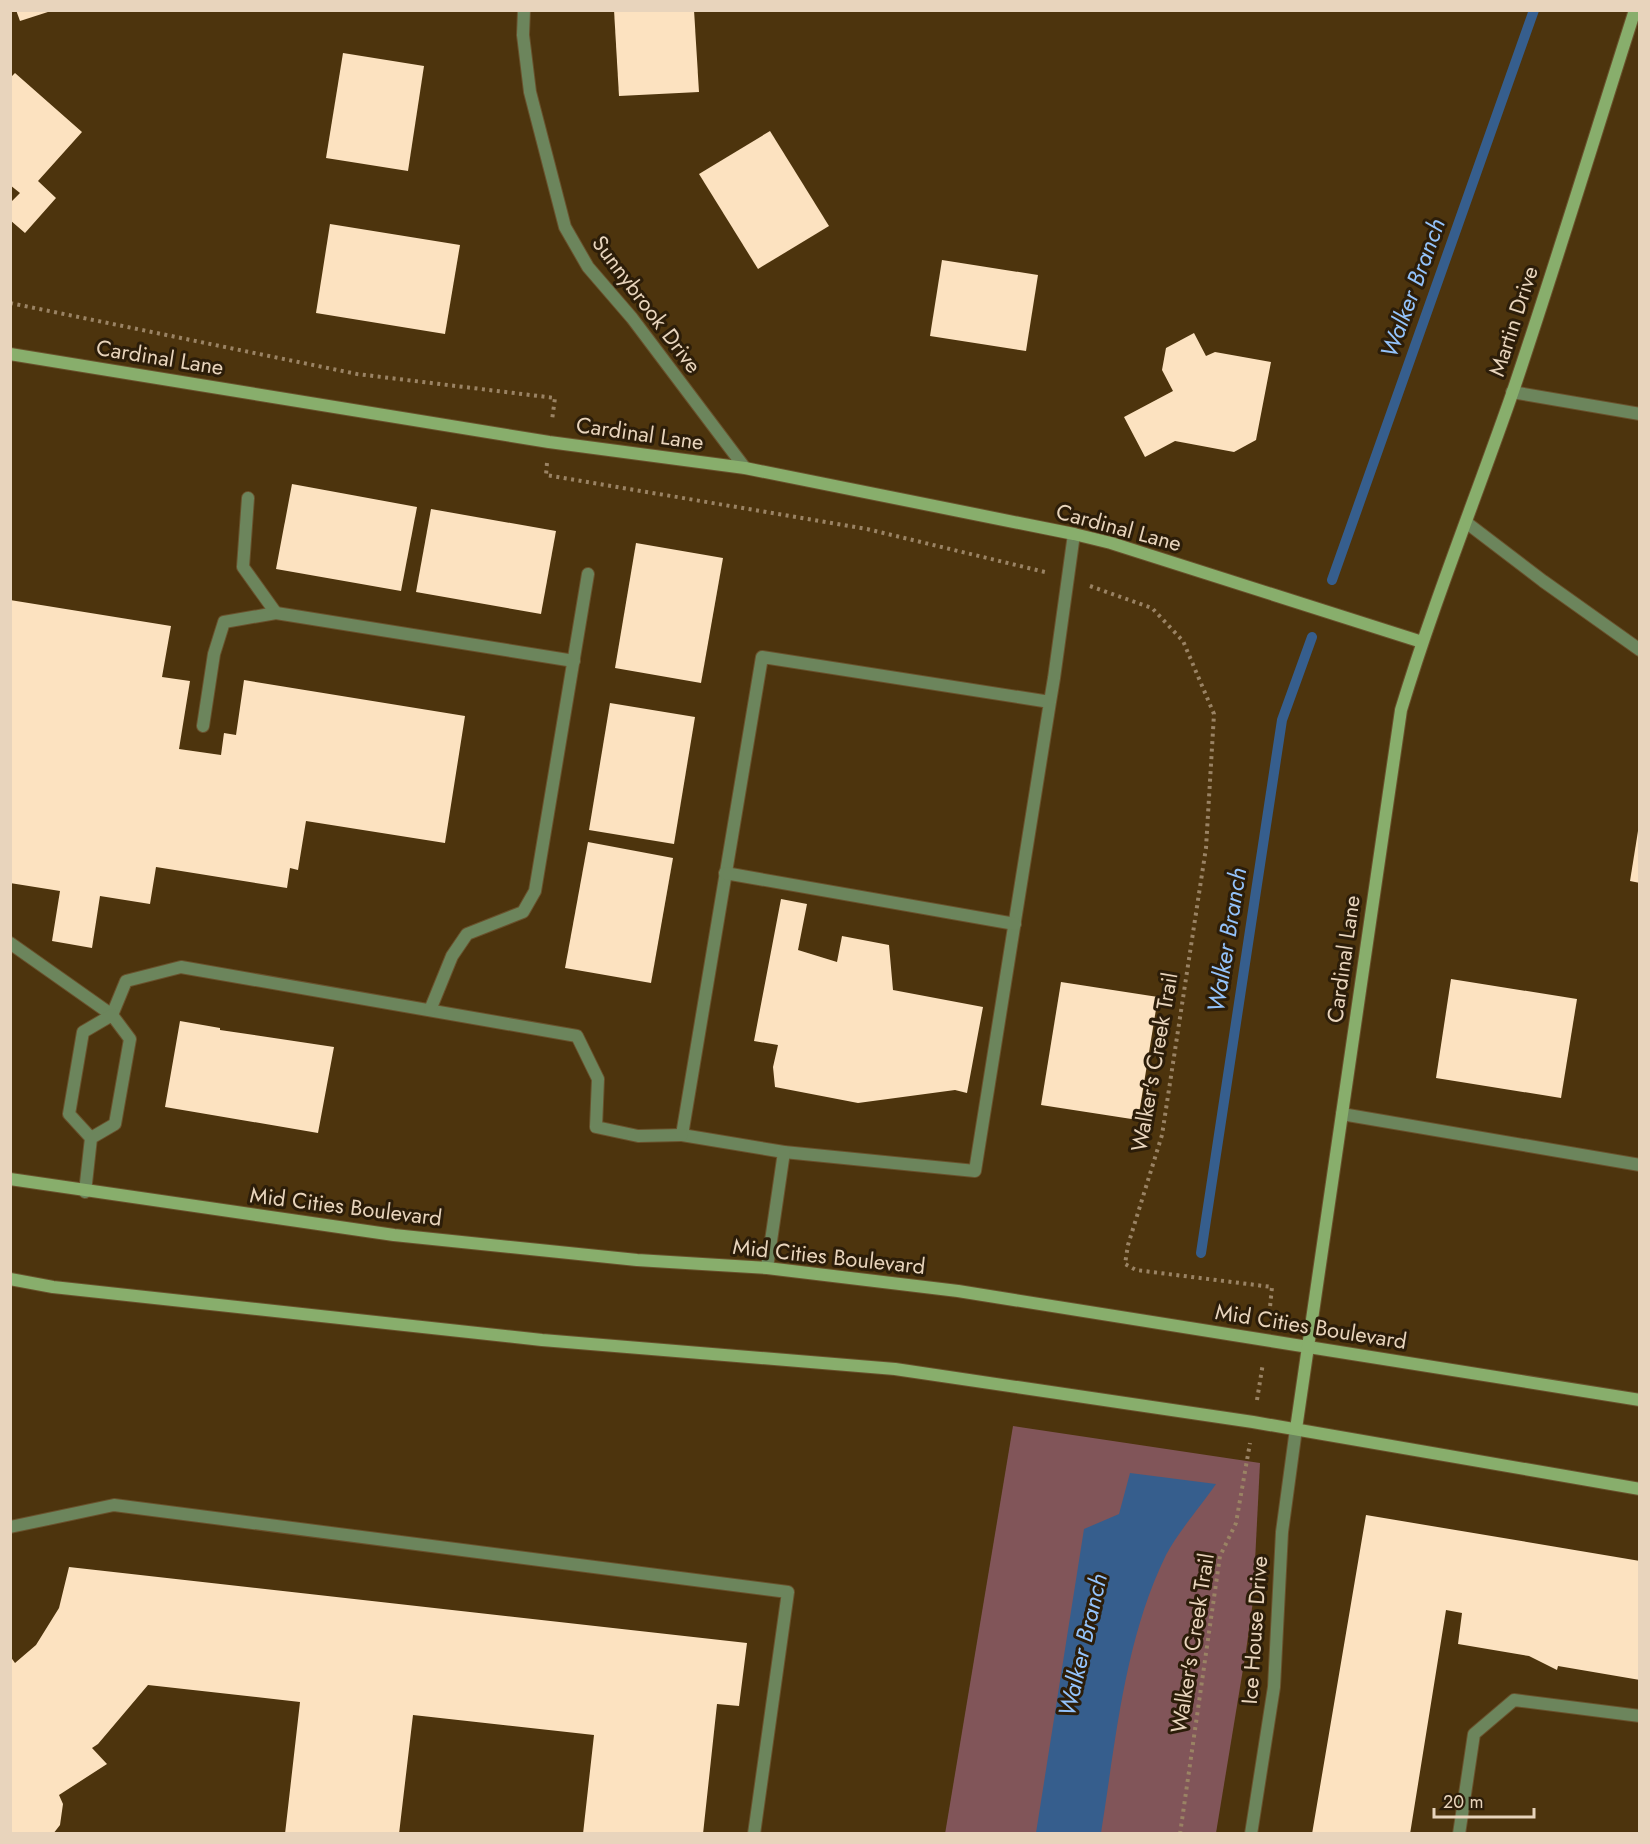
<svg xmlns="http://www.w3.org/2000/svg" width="1650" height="1844" font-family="Jost,sans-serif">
  <rect width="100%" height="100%" fill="#4d340d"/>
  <!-- green -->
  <polygon fill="#815559" points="1013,1426 1260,1463 1253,1601 1246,1651 1216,1833 945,1834"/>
  <!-- water -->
  <path fill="#365e8d" d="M 1130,1473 L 1216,1484 C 1201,1506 1178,1532 1166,1555 C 1124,1641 1116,1740 1101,1833 L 1036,1833 L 1084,1529 L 1119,1514 Z"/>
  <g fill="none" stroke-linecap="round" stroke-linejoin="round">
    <!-- stream -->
    <g stroke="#365e8d" stroke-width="10">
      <polyline points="1332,580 1534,10"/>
      <polyline points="1201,1253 1282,720 1312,637"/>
    </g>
  </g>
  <!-- building -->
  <g fill="#fce2c0">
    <polygon points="16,10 51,10 51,11 20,21"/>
    <polygon points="614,10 694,10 699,92 619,96"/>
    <polygon points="343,53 424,66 408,171 326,158"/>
    <polygon points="15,73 82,132 38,181 56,198 25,233 10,220 10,203 20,193 10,185 10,78"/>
    <polygon points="770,131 829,226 758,269 699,174"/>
    <polygon points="330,224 460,245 445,334 316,313"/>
    <polygon points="942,260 1038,275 1026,351 930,336"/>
    <polygon points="1194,333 1206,356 1215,352 1271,362 1256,440 1234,452 1175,441 1145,457 1124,417 1173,391 1162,370 1166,348"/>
    <polygon points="292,484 417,507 401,591 276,569"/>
    <polygon points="431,509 556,531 541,614 416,592"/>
    <polygon points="636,543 723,558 701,683 615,668"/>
    <polygon points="10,600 171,626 162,677 190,681 179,749 221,755 224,733 236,735 244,680 465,716 445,843 306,821 298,870 290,868 287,888 156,867 150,904 100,896 92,948 52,941 60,891 10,883"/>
    <polygon points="610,703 695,717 674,844 589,830"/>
    <polygon points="1638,831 1640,831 1640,883 1630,881"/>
    <polygon points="588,842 673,858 651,983 565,968"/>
    <polygon points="781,899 807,904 798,950 837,962 842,936 889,945 893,990 983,1007 967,1093 955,1090 858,1103 775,1087 773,1067 778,1045 754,1041"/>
    <polygon points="1451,979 1577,999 1561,1098 1436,1078"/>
    <polygon points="1061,982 1158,997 1138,1120 1041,1105"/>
    <polygon points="180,1021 220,1028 220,1030 334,1047 318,1133 165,1107"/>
    <polygon points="1366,1515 1640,1561 1640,1680 1558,1666 1557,1670 1529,1656 1458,1644 1462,1613 1446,1610 1410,1834 1312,1834"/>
    <polygon points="69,1567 747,1643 739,1706 717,1704 703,1834 583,1834 594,1735 413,1715 399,1834 285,1834 300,1702 148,1685 98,1744 92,1748 107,1764 59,1795 63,1804 60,1825 53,1834 10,1834 10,1656 15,1663 36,1645 59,1608"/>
  </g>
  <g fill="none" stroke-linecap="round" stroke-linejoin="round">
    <!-- lane casing -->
    <g stroke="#69512c" stroke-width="14">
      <g id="lane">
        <polyline points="1512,392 1640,414"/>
        <polyline points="248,498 243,567 276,613"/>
        <polyline points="1467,523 1543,581 1640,650"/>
        <polyline points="1050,702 762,657 682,1135 784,1152 975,1171 1050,702 1054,678 1074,534"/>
        <polyline points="203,726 214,654 224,622 276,613 574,661"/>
        <polyline points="725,873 1015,924"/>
        <polyline points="10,943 112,1015 126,981 181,967 577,1036 598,1079 596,1127 638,1136 682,1135"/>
        <polyline points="430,1010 452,956 467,934 523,912 535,891 588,574"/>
        <polyline points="1342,1114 1640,1165"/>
        <polyline points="85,1192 91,1138 69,1114 83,1032 112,1015 130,1039 115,1124 91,1138"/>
        <polyline points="767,1268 784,1152"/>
        <polyline points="10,1527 114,1505 788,1592 754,1834"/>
        <polyline points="1459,1834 1474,1734 1514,1700 1640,1716"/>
      </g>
    </g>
    <!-- street casing -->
    <g stroke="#69512c" stroke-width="14">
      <g id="street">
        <polyline points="524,10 523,35 530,92 565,227 588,267 632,318 745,468"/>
        <polyline points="1251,1834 1274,1687 1282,1532 1296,1429"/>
      </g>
    </g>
    <!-- secondary casing -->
    <g stroke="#69512c" stroke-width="14">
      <g id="secondary">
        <polyline points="10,354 549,442 745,468 1074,534 1111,543 1422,642"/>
        <polyline points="10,1179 394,1235 637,1260 767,1268 958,1291 1640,1400"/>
        <polyline points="10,1279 53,1287 542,1340 895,1369 1253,1422 1640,1489"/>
        <path d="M 1296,1429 L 1401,710 C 1433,604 1475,500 1512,394 C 1555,267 1594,138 1635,10"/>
      </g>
    </g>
    <!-- path -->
    <g stroke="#9a8364" stroke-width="4" stroke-dasharray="3 4.5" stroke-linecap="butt">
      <polyline points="10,303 357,374 555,398 552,420"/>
      <polyline points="547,463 546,475 867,529 1045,572"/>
      <polyline points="1090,586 1152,608 1183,641 1214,714 1206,848 1162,1135 1128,1245 1125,1264 1136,1270 1272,1287 1269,1317"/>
      <polyline points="1257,1400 1263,1363"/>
      <polyline points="1180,1834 1220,1556 1236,1523 1250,1443"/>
    </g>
    <!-- lane -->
    <use href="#lane" stroke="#6c855c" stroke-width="12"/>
    <!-- street -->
    <use href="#street" stroke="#6c855c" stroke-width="12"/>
    <!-- secondary -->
    <use href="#secondary" stroke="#88ae6c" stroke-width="12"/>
  </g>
  <g text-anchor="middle" stroke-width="6" stroke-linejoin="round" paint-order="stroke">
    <!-- street labels -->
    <g font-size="22" fill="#e8d4bc" stroke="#2c1d09">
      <text transform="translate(647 304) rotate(53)" y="8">Sunnybrook Drive</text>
      <text transform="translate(1513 321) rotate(-72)" y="8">Martin Drive</text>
      <text transform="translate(160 357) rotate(9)" y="8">Cardinal Lane</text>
      <text transform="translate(640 433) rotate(8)" y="8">Cardinal Lane</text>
      <text transform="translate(1119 527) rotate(15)" y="8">Cardinal Lane</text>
      <text transform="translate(1343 959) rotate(-82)" y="8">Cardinal Lane</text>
      <text transform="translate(1154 1062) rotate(-80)" y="8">Walker's Creek Trail</text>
      <text transform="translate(346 1206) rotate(7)" y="8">Mid Cities Boulevard</text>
      <text transform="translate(829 1256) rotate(6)" y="8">Mid Cities Boulevard</text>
      <text transform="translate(1311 1326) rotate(9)" y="8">Mid Cities Boulevard</text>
      <text transform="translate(1254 1630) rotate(-86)" y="8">Ice House Drive</text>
      <text transform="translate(1192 1643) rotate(-81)" y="8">Walker's Creek Trail</text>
    </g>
    <!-- water labels -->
    <g font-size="24" font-style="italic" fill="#94c3fb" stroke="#2c1d09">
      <text transform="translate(1413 288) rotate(-70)" y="8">Walker Branch</text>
      <text transform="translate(1227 940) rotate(-81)" y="8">Walker Branch</text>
      <text transform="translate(1083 1645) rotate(-77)" y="8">Walker Branch</text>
    </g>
  </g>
  <!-- border -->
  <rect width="1650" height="1844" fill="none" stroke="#e8d4bc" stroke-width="24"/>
  <!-- scale -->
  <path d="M1434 1808v9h100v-9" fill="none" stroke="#e8d4bc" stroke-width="3"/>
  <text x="1443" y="1808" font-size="18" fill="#e8d4bc" stroke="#2c1d09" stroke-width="4.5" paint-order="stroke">20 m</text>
</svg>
